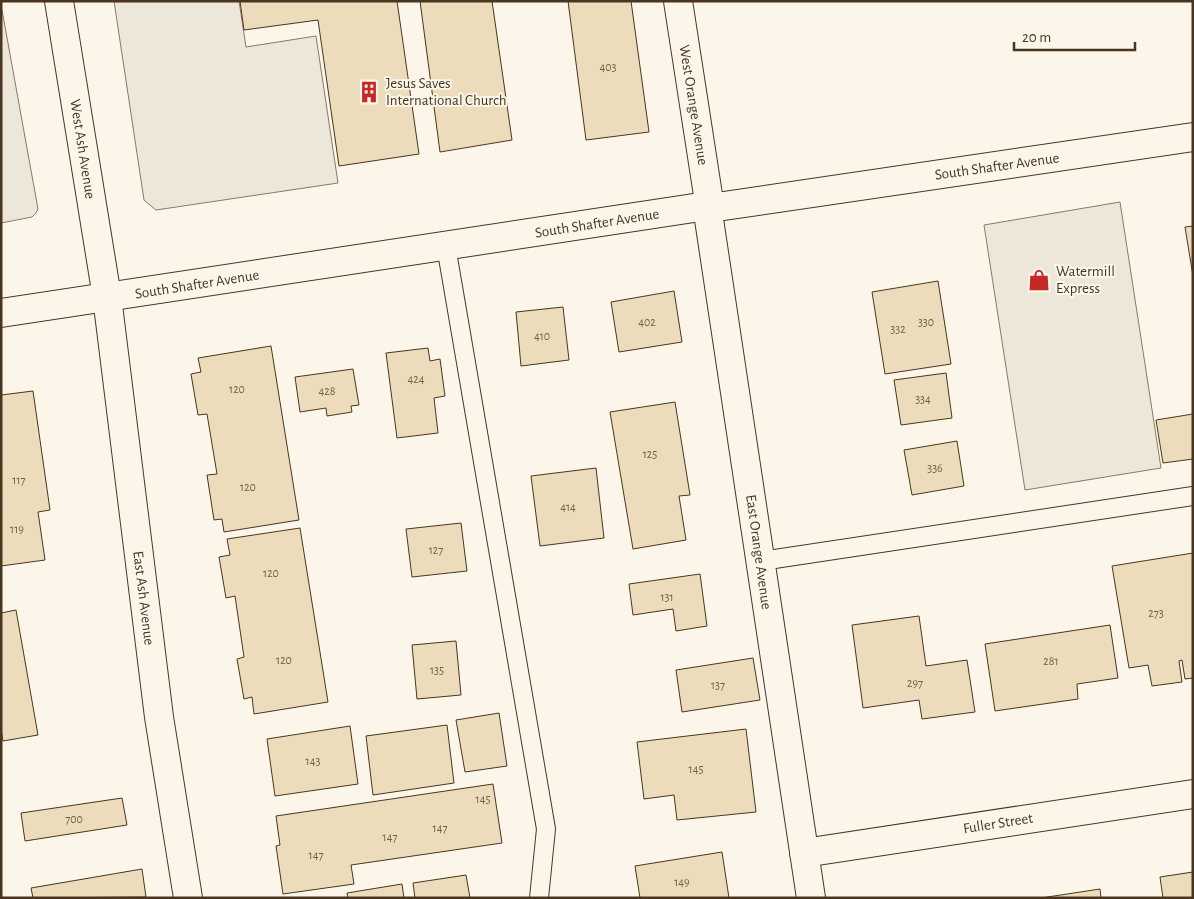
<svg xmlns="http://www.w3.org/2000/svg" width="1194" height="899" font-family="'Alegreya Sans',sans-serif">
  <rect width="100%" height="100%" fill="#fbf6e9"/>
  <!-- parking -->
  <g fill="#ede7d9" stroke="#887966">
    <polygon points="114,1 239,1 246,47 316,36 338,183 156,210 144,200"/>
    <polygon points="2,10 38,209 36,213 32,217 1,223 1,11"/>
    <polygon points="1120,202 1161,468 1025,490 984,225"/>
  </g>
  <!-- building -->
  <g fill="#ecdcbc" stroke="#4a3520">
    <polygon points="240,1 397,1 419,154 339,166 318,20 244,30"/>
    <polygon points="420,1 492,1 512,140 440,152"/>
    <polygon points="568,1 631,1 649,132 586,140"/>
    <polygon points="1193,226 1193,276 1185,227"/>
    <polygon points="1034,272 1043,272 1049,279 1044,288 1034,288 1031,282"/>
    <polygon points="938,281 951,364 885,374 872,292"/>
    <polygon points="674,291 682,342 619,352 611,302"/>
    <polygon points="563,307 569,360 521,366 516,312"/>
    <polygon points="271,346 299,520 224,532 222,519 214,520 207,475 217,474 207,414 198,415 191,374 201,372 198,358"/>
    <polygon points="428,348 430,361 440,359 445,396 434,398 438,433 397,438 386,353"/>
    <polygon points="353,369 359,405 351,406 352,412 327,416 326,408 300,412 295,377"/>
    <polygon points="946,373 952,418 901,425 894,380"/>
    <polygon points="33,391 50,510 38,512 45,560 1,566 1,395"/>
    <polygon points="675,402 690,495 679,496 686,540 633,549 610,412"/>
    <polygon points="1193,414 1193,459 1163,463 1156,420"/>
    <polygon points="957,441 964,486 912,495 904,450"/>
    <polygon points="596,468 604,538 540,546 531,476"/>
    <polygon points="461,523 467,571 412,577 406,529"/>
    <polygon points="300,528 328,702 254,714 252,697 244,699 237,659 244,657 235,596 226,598 219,557 230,555 227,539"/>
    <polygon points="1193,553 1193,678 1185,679 1182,660 1179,661 1182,682 1152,686 1148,665 1129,668 1112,566"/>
    <polygon points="700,574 707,626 676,631 673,609 633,615 629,584"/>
    <polygon points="16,610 38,735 3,741 1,730 1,613"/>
    <polygon points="919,616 926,666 967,660 975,712 922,719 919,700 863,708 852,625"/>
    <polygon points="1110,625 1118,678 1077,684 1078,699 995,711 985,644"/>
    <polygon points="456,641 461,695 417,699 412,645"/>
    <polygon points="753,658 760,700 682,712 676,670"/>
    <polygon points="499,713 507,766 465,772 456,720"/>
    <polygon points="447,725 454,783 373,795 366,736"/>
    <polygon points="350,726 358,784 275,796 267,739"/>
    <polygon points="746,729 756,812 677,820 674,795 644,799 637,742"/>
    <polygon points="493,784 502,843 351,865 354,884 283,894 276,846 280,845 276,816"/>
    <polygon points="122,798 127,825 25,841 21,813"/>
    <polygon points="722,852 729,898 640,898 635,866"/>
    <polygon points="142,869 146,897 33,898 31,888"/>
    <polygon points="1193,872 1193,898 1163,898 1160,877"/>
    <polygon points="466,875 470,898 415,898 413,883"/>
    <polygon points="402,884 404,898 348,898 347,893"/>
    <polygon points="1100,889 1101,898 1041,898"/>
  </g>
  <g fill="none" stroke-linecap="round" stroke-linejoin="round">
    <!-- service casing -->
    <g stroke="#4a3520" stroke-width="20">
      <g id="service">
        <polyline points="446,246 546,829 539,898"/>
        <polyline points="761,561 1193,496"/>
      </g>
    </g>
    <!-- minor casing -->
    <g stroke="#4a3520" stroke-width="30">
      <g id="minor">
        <polyline points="59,1 107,297 159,717 188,898"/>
        <polyline points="678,1 710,208"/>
        <polyline points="707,206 811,898"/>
        <polyline points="804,853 1193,794"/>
      </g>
    </g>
    <!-- secondary casing -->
    <g stroke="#4a3520" stroke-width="30">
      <polyline id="secondary" points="1,313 707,206 710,208 1193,137"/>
    </g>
    <!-- service -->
    <use href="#service" stroke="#fbf6e9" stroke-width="18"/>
    <!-- minor -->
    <use href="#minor" stroke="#fbf6e9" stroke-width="28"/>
    <!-- secondary -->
    <use href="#secondary" stroke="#fbf6e9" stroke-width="28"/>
  </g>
  <!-- icons -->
  <defs>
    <g id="building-bare" transform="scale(1.725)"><path d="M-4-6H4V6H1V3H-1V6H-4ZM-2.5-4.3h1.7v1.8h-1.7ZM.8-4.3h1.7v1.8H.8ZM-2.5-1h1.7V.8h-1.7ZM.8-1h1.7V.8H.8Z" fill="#c62828" stroke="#fbf6e9" stroke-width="2.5" paint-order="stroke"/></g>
    <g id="shop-bare" transform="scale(1.725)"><path d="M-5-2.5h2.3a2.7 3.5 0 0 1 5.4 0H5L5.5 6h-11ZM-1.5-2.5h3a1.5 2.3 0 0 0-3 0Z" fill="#c62828" stroke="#fbf6e9" stroke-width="2.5" paint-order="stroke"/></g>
  </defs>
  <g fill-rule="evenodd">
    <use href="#building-bare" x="369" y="92"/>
    <use href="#shop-bare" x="1039" y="280"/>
  </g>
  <g text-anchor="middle" stroke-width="4" stroke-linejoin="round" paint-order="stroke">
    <!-- number labels -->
    <g font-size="12" fill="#725f47">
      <text x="608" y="71">403</text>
      <text x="647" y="326">402</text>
      <text x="926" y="326">330</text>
      <text x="898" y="333">332</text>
      <text x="542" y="340">410</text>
      <text x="416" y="383">424</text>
      <text x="237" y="393">120</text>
      <text x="327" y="395">428</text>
      <text x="923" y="403">334</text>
      <text x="650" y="458">125</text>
      <text x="935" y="472">336</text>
      <text x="19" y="484">117</text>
      <text x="248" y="491">120</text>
      <text x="568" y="511">414</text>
      <text x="17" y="533">119</text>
      <text x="436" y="554">127</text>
      <text x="271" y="577">120</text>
      <text x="667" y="601">131</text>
      <text x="1156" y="617">273</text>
      <text x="284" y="664">120</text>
      <text x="1051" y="665">281</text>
      <text x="437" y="674">135</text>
      <text x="915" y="687">297</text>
      <text x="718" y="689">137</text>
      <text x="313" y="765">143</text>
      <text x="696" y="773">145</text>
      <text x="483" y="803">145</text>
      <text x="74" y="823">700</text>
      <text x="440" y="832">147</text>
      <text x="390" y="841">147</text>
      <text x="316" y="859">147</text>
      <text x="682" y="886">149</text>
    </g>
    <!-- poi labels -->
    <g font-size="15" fill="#4a3520" stroke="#fbf6e9" text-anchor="start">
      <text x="386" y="88">Jesus Saves<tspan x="386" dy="17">International Church</tspan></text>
      <text x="1056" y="276">Watermill<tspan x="1056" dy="17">Express</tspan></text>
    </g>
    <!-- street labels -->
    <g font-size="15" fill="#4a3520" stroke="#fbf6e9">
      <text transform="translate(694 105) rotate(81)" y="5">West Orange Avenue</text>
      <text transform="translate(83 149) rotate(81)" y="5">West Ash Avenue</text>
      <text transform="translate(997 166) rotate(-8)" y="5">South Shafter Avenue</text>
      <text transform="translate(597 223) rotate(-9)" y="5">South Shafter Avenue</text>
      <text transform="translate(197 284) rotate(-9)" y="5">South Shafter Avenue</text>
      <text transform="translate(759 552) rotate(82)" y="5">East Orange Avenue</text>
      <text transform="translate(144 598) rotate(83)" y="5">East Ash Avenue</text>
      <text transform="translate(998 823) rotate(-9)" y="5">Fuller Street</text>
    </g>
  </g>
  <!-- border -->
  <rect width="1194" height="899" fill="none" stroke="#4a3520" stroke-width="5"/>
  <!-- scale -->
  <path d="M1014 42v8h121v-8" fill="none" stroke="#4a3520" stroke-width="2.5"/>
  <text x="1022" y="42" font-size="15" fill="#4a3520" stroke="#fbf6e9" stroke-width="4" paint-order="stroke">20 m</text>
</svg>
